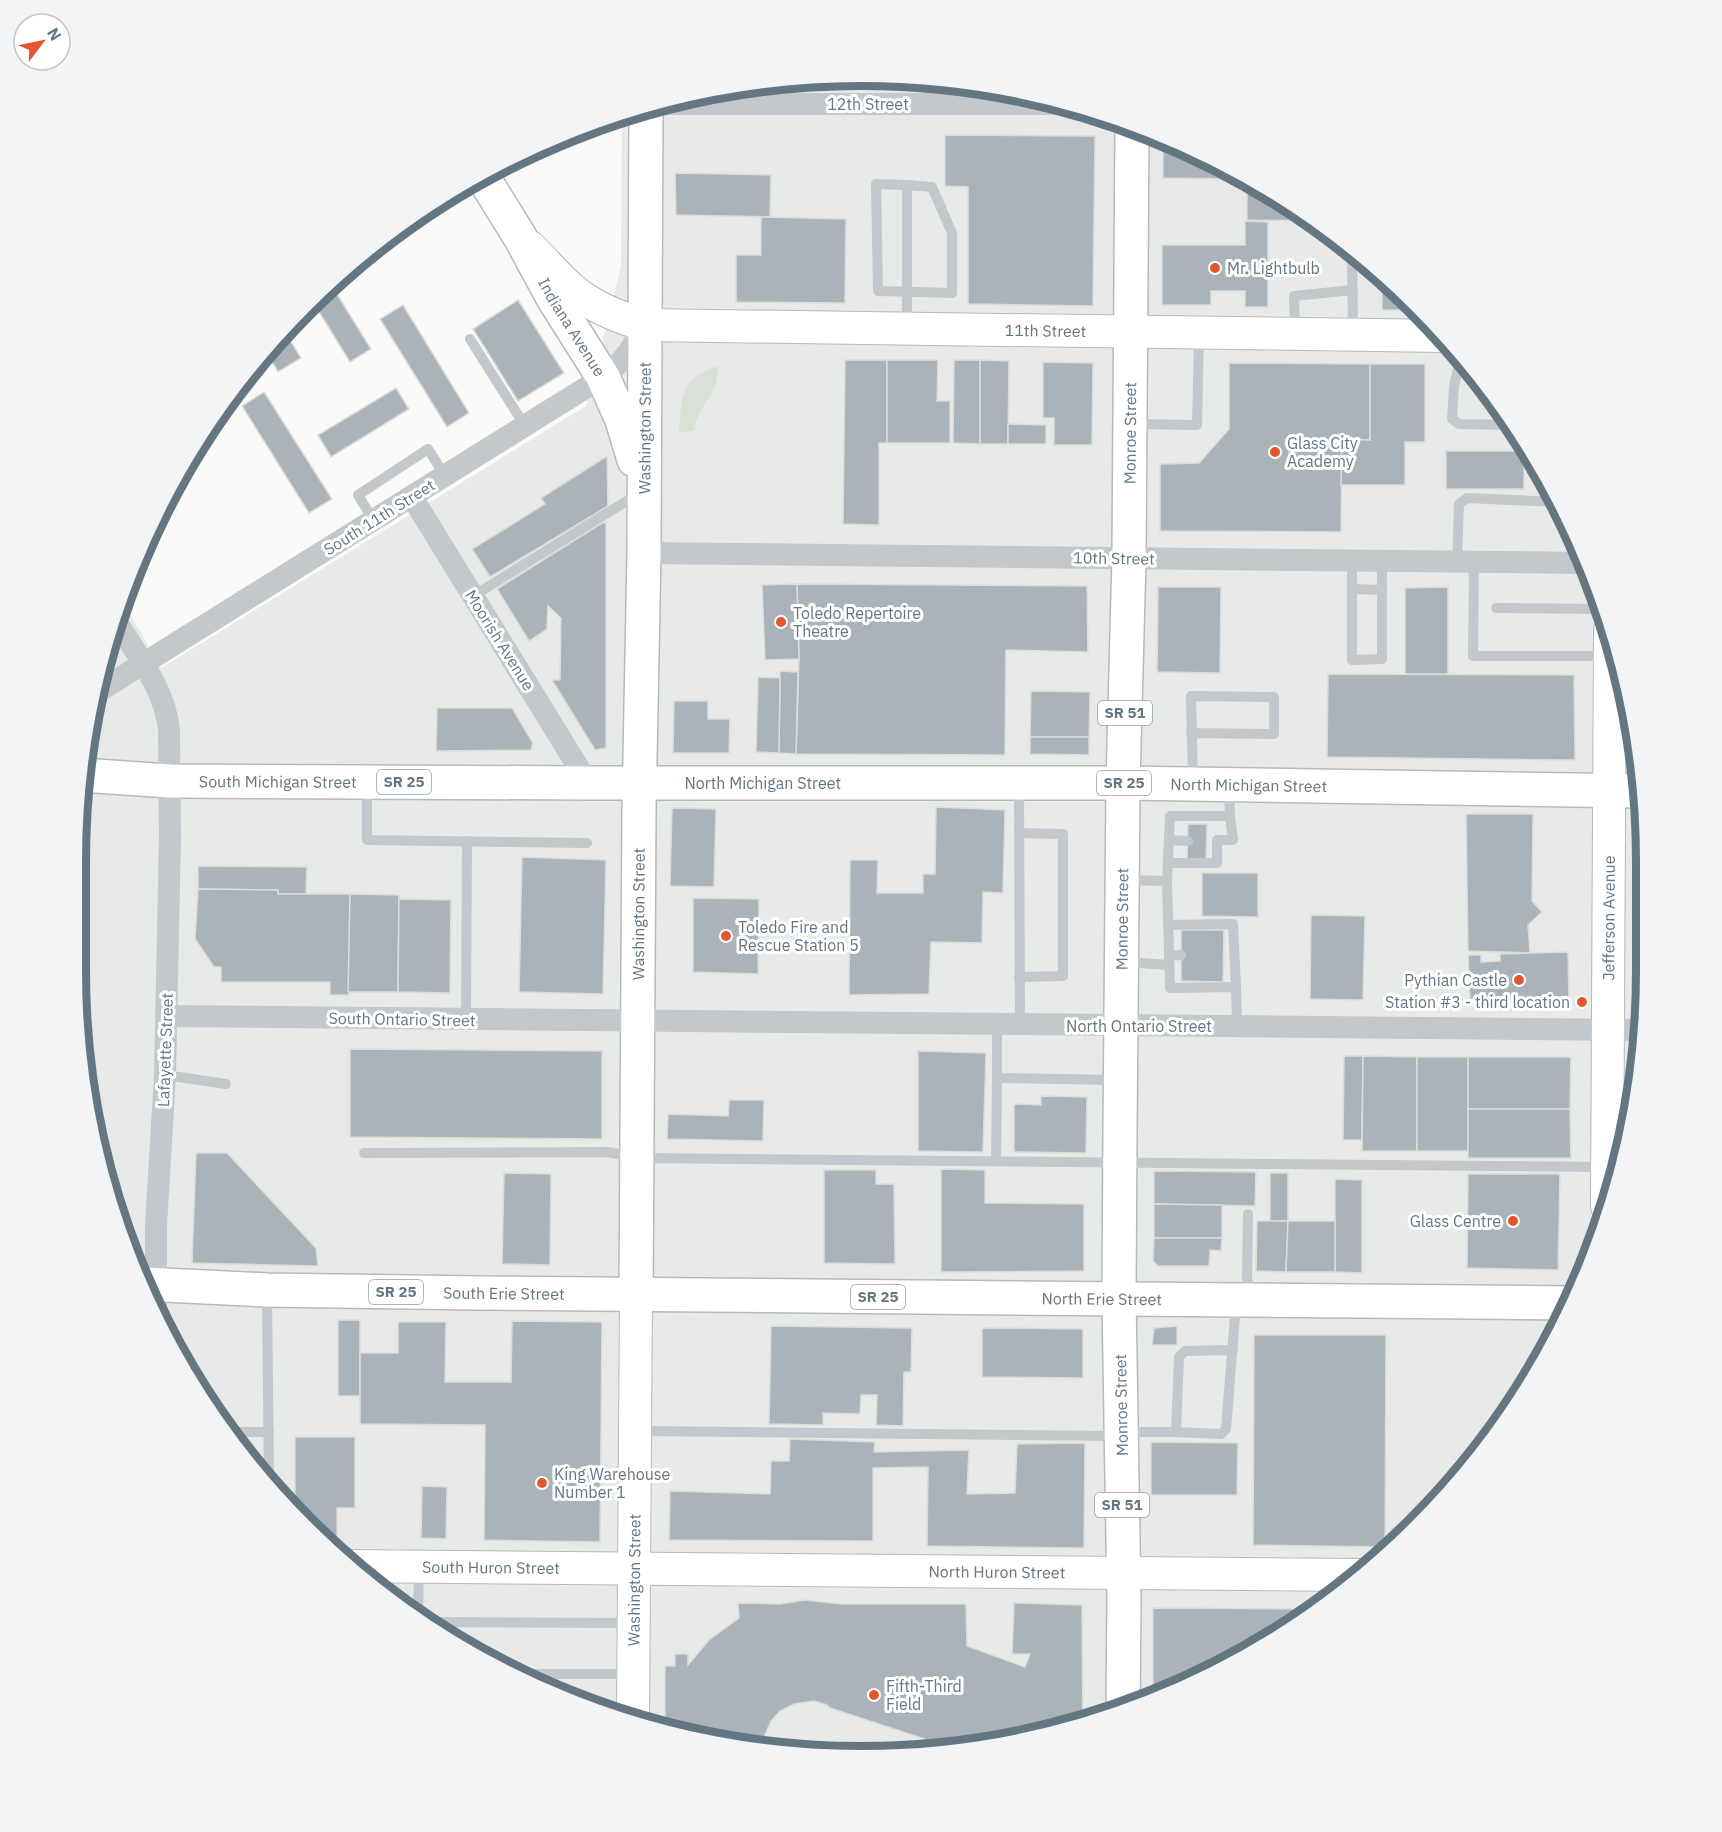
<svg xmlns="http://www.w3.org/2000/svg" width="1722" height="1832" font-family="'IBM Plex Sans',sans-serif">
  <rect width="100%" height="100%" fill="#fafaf8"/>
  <!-- built -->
  <polygon fill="#e8e9e9" points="912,77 1064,102 1208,156 1339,237 1452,342 1542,468 1605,608 1640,758 1647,971 1632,1124 1587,1272 1514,1408 1379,1562 1254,1652 1114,1715 964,1750 809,1755 657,1730 513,1676 343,1562 237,1449 156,1318 90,1125 75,971 77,809 102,657 123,602 161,668 586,406 621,267 622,113 758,82"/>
  <!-- green -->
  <path fill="#dadfd7" d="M 719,366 L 715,387 L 700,412 L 693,431 L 679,432 C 682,397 679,378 719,366 Z"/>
  <!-- building -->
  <g fill="#aab3b9" stroke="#dcdcda" stroke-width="1.5">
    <polygon points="945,135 1095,136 1093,306 968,304 968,187 945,186"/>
    <polygon points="1163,139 1208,156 1245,179 1163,178"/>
    <polygon points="675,173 771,175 770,217 676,215"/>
    <polygon points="1247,193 1269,193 1313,221 1247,220"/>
    <polygon points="761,217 846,219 845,303 736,302 736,255 761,255"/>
    <polygon points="1245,221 1268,222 1268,307 1245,307 1245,291 1211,291 1211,305 1162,305 1162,245 1245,245"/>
    <polygon points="369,251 373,258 351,272 348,266"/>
    <polygon points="1382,277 1417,310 1382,310"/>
    <polygon points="330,283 371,349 350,362 313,302"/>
    <polygon points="518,300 564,373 518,401 473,329"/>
    <polygon points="403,305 469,413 447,427 380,319"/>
    <polygon points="285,332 301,358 278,372 266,352"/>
    <polygon points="845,360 887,360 887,443 879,443 879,525 843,524"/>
    <polygon points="887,360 938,360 937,401 950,401 950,443 887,443"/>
    <polygon points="954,360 980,360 980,444 953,443"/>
    <polygon points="980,360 1009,361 1008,444 980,444"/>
    <polygon points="1043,362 1093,363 1092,445 1054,445 1054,418 1043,418"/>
    <polygon points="1229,363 1370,364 1370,440 1342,439 1341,532 1160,531 1160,464 1199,463 1229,429"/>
    <polygon points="1370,364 1425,364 1425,442 1405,442 1405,485 1341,485 1342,439 1370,440"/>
    <polygon points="396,388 409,409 331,457 318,435"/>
    <polygon points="264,392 332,499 309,513 242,406"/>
    <polygon points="1008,424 1046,425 1046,444 1008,444"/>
    <rect x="1446" y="451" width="78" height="38"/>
    <polygon points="607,456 608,506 490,577 472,549 545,504 541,498"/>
    <polygon points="602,523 606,523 606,748 595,750 552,680 560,680 561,618 548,606 547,629 529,641 497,589"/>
    <polygon points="797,584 1087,586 1088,652 1006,650 1005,755 796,754 799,659"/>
    <polygon points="797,584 799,659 765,660 762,585"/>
    <polygon points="1158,587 1221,587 1220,673 1157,672"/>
    <polygon points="1448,587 1448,674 1405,674 1405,588"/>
    <polygon points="780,671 798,672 796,754 779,753"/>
    <polygon points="1328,674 1574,675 1575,760 1327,757"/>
    <polygon points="758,677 780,678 779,753 756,752"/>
    <polygon points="1031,691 1090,692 1089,737 1030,737"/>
    <polygon points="674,701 708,701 708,719 730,719 729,753 673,753"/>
    <polygon points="437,708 512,708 533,743 531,750 436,751"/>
    <polygon points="1030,737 1089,737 1089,755 1030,754"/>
    <polygon points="936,807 1005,810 1003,893 983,892 982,943 931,942 929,994 849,995 850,860 878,860 877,893 923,893 923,874 935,874"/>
    <polygon points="672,808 716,809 714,887 670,886"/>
    <polygon points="1466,814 1533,814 1532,901 1542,912 1528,925 1530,953 1468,951"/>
    <polygon points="1188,824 1207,824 1206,861 1187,861"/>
    <polygon points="522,857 606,860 603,994 519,992"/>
    <polygon points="198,866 307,867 306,894 278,894 278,890 198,889"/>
    <polygon points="1202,873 1258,873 1258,917 1202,916"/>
    <polygon points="198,889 278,890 278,894 350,894 349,995 330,995 330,982 221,982 221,967 214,967 195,939"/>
    <polygon points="350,894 399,895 398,992 348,992"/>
    <polygon points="693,898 759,899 758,974 693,972"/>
    <polygon points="399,899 451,900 450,993 398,992"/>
    <polygon points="1311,915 1365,916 1363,1000 1310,999"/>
    <polygon points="1181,930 1224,930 1223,982 1181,981"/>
    <polygon points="1568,952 1569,999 1470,1001 1468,955 1481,955 1481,962 1500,961 1500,954"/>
    <polygon points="350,1049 602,1051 602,1139 350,1137"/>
    <polygon points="918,1051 986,1053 983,1152 918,1151"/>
    <polygon points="1344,1056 1363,1056 1362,1140 1343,1140"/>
    <polygon points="1363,1056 1417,1057 1417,1151 1362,1151"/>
    <rect x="1417" y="1057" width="51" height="94"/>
    <polygon points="1468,1057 1571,1057 1570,1109 1468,1109"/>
    <polygon points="1041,1096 1087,1097 1086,1153 1014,1152 1014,1104 1041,1105"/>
    <polygon points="729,1100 764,1100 763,1141 667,1139 668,1114 728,1116"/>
    <polygon points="1468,1109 1570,1109 1571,1158 1468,1158"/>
    <polygon points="198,1153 227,1153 316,1248 318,1266 192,1263 196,1154"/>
    <polygon points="941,1169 985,1170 985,1203 1084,1204 1084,1271 941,1272"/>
    <polygon points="824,1170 876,1170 876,1184 894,1184 895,1264 824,1263"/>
    <polygon points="1154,1171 1256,1172 1255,1206 1154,1204"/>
    <polygon points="504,1173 551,1174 550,1265 502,1264"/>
    <rect x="1270" y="1173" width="18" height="48"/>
    <polygon points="1468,1174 1560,1174 1558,1270 1467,1268"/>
    <polygon points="1335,1179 1362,1180 1362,1273 1335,1272"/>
    <polygon points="1154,1204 1222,1205 1222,1238 1154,1238"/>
    <polygon points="1257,1221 1288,1221 1286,1272 1256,1271"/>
    <polygon points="1288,1221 1335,1221 1335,1272 1286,1272"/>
    <polygon points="1154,1238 1222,1238 1221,1251 1210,1250 1209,1266 1158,1266 1153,1261"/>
    <rect x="338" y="1320" width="22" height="76"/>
    <polygon points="512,1321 602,1322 600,1542 484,1540 485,1425 360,1424 360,1353 398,1353 398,1322 446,1322 445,1382 511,1382"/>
    <polygon points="771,1326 912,1328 911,1372 904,1372 903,1426 876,1425 877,1395 861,1395 860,1414 823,1413 823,1425 769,1424"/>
    <polygon points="1177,1326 1177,1345 1152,1345 1154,1328"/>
    <polygon points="982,1328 1083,1329 1083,1378 982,1377"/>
    <polygon points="1254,1335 1386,1335 1385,1547 1253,1545"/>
    <polygon points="295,1437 355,1437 355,1508 337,1508 337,1538 321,1538 295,1511"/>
    <polygon points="790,1439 875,1442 874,1452 969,1450 967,1494 1015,1493 1017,1444 1085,1443 1084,1548 927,1546 928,1467 873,1468 873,1541 669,1540 670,1491 770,1494 771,1461 789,1461"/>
    <polygon points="1151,1442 1238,1443 1237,1495 1151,1495"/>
    <polygon points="422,1486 447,1487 446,1539 421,1538"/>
    <polygon points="805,1600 841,1604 966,1604 967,1646 1025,1667 1030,1654 1012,1654 1014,1603 1082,1605 1083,1722 958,1750 830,1708 827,1705 814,1701 794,1704 780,1711 771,1721 765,1735 763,1748 665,1731 665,1666 675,1666 675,1654 688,1654 688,1665 709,1640 739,1618 738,1603 780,1604"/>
    <polygon points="1153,1608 1314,1609 1254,1652 1153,1698"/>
  </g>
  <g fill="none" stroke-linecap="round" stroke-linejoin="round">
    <!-- secondary casing -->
    <g stroke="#b3babf" stroke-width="34">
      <g id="secondary">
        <path id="s1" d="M 530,247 C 548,264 564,286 585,299 C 603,311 624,319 645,325 L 1445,336"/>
        <path id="s2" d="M 1607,1206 L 1610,630"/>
        <path id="s3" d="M 349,1566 L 1361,1575"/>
        <path id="s4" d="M 633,1721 L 636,1295"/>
      </g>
    </g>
    <!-- primary casing -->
    <g stroke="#b5babe" stroke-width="36">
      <g id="primary">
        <path id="s5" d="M 481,174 L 520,237 L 553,298 L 603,377 L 622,420 L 634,460"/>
        <path id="s6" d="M 82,775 L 169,781 L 588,783 L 1123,783 L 1641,791"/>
        <path id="s7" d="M 144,1284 L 267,1290 L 480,1293 L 1570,1303"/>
        <path id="s8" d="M 636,1295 L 639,809 L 644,553 L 646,108"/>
        <path id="s9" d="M 1123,1711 L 1124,1599 L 1119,1299 L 1120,1131 L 1123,783 L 1129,558 L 1132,127"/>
      </g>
    </g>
    <!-- lane -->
    <g stroke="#c3c8cc" stroke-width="10">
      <polyline points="1352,249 1353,333"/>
      <polyline points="907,326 907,185 876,184 878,291 952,293 952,233 932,187 907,185"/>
      <polyline points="1295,330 1294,296 1353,290"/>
      <polyline points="470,339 525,426"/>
      <polyline points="1461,355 1454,387 1452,419 1459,424 1511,425"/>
      <polyline points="1133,424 1197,425 1199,336"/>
      <polyline points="374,521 358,495 428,449 445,476"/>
      <polyline points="1352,560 1352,660 1382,659 1382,561"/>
      <polyline points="1457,561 1459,504 1467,498 1557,502"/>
      <polyline points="1474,562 1473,656 1606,656"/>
      <polyline points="1352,589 1382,590"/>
      <polyline points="473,596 638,494"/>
      <polyline points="1496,608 1605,609"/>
      <polyline points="1191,733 1274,734 1274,697 1191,696 1193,781"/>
      <polyline points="367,785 367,840 587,843"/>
      <polyline points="1019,786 1020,1025"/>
      <polyline points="1019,833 1063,834 1063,976 1019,977"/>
      <polyline points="1169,840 1188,841"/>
      <polyline points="1168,863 1217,863 1217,840 1233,840 1230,816"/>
      <polyline points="1126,880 1167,881 1170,988 1236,987 1237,1027"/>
      <polyline points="1167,881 1170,816 1230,816 1229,789"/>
      <polyline points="1168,925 1233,924 1236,987"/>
      <polyline points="1169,956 1181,955"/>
      <polyline points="1125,962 1169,965"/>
      <polyline points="466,1019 467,841"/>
      <polyline points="997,1025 997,1078 1117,1080"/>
      <polyline points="165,1075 226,1084"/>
      <polyline points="364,1153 608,1152 637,1158 1605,1167"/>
      <polyline points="996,1161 997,1078"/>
      <polyline points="1248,1214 1247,1277 1250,1297"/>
      <polyline points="267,1292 269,1484"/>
      <polyline points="1233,1350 1185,1351 1179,1357 1176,1432 1221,1434 1226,1429 1236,1303"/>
      <polyline points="638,1431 1118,1436"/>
      <polyline points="226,1432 269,1432"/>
      <polyline points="1125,1432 1176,1432"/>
      <polyline points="418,1612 419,1570"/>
      <polyline points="433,1622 630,1623"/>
      <polyline points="510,1674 630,1674"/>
      <polyline points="601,1709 631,1709"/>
    </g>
    <!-- street -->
    <g stroke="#c3c8cc" stroke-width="22">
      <polyline points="665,104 1070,104"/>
      <polyline points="412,497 588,783"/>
      <polyline points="644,553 1585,563"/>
      <path d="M 116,621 C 137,655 166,690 169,731 L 170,837 L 165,1075 L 156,1225 L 156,1319"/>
      <path d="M 96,693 L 603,377 C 623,362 631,350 643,328"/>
      <polyline points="166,1016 1641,1030"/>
    </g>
    <!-- secondary -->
    <use href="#secondary" stroke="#fff" stroke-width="32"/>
    <!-- primary -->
    <use href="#primary" stroke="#fff" stroke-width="33"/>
  </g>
  <!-- markers -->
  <g fill="#e4572e" stroke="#fff" stroke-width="2">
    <circle cx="1215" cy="268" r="6"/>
    <circle cx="1275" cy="452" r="6"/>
    <circle cx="781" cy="622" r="6"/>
    <circle cx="726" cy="936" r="6"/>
    <circle cx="1519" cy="980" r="6"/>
    <circle cx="1582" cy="1002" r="6"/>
    <circle cx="1513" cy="1221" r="6"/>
    <circle cx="542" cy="1483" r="6"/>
    <circle cx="874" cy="1695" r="6"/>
  </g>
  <g text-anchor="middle" stroke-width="6" stroke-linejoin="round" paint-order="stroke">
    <!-- shield labels -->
    <g fill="#fff" stroke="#939fa8" stroke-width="1.5">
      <rect x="1098" y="701" width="54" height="24" rx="4.5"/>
      <rect x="377" y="770" width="54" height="24" rx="4.5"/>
      <rect x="1097" y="771" width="54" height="24" rx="4.5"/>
      <rect x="369" y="1280" width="54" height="24" rx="4.5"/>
      <rect x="851" y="1285" width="54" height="24" rx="4.5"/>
      <rect x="1095" y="1493" width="54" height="24" rx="4.5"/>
    </g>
    <g font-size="15" font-weight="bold" fill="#657683">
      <text x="1125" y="718">SR 51</text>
      <text x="404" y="787">SR 25</text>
      <text x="1124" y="788">SR 25</text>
      <text x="396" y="1297">SR 25</text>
      <text x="878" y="1302">SR 25</text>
      <text x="1122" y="1510">SR 51</text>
    </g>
    <!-- street labels -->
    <g font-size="16" fill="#657683" stroke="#fff">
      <text x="868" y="110">12th Street</text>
      <text dy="6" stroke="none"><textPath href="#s5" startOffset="178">Indiana Avenue</textPath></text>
      <text dy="6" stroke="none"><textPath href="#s1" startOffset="542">11th Street</textPath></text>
      <text dy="6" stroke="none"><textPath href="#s8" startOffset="867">Washington Street</textPath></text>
      <text dy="6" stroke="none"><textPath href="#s9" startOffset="1278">Monroe Street</textPath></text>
      <text transform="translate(379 517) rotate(-32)" y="6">South 11th Street</text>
      <text transform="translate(1114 558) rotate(1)" y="6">10th Street</text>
      <text transform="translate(500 640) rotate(58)" y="6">Moorish Avenue</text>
      <text dy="6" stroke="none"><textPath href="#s6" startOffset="196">South Michigan Street</textPath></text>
      <text dy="6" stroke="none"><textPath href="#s6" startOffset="681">North Michigan Street</textPath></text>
      <text dy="6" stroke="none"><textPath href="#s6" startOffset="1167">North Michigan Street</textPath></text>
      <text dy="6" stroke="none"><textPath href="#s8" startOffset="381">Washington Street</textPath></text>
      <text dy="6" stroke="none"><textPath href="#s2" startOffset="288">Jefferson Avenue</textPath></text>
      <text dy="6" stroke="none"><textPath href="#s9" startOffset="792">Monroe Street</textPath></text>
      <text transform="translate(402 1019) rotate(1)" y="6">South Ontario Street</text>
      <text x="1139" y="1032">North Ontario Street</text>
      <text transform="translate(165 1050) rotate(-88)" y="6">Lafayette Street</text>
      <text dy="6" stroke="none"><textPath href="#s7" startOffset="360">South Erie Street</textPath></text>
      <text dy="6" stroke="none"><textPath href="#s7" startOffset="958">North Erie Street</textPath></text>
      <text transform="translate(1121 1405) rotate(-91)" y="6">Monroe Street</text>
      <text dy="6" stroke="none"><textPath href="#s3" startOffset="142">South Huron Street</textPath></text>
      <text dy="6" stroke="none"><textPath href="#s3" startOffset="648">North Huron Street</textPath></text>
      <text dy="6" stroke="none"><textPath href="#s4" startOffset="141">Washington Street</textPath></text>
    </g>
    <!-- poi labels -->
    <g font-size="16" fill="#657683" stroke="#fff" text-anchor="start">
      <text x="1227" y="274">Mr. Lightbulb</text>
      <text x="1287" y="449">Glass City<tspan x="1287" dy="18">Academy</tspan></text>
      <text x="793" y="619">Toledo Repertoire<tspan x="793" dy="18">Theatre</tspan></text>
      <text x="738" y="933">Toledo Fire and<tspan x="738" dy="18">Rescue Station 5</tspan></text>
      <text x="1507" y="986" text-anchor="end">Pythian Castle</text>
      <text x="1570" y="1008" text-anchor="end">Station #3 - third location</text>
      <text x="1501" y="1227" text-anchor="end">Glass Centre</text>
      <text x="554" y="1480">King Warehouse<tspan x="554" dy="18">Number 1</tspan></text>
      <text x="886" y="1692">Fifth-Third<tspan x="886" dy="18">Field</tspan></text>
    </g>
  </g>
  <!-- crop -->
  <path d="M0 0H1722V1832H0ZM861 86H861A775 775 0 0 1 1636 861V971A775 775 0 0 1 861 1746H861A775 775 0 0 1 86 971V861A775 775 0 0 1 861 86Z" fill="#f3f4f5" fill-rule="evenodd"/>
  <path fill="none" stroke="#657683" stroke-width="8" d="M861 86H861A775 775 0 0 1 1636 861V971A775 775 0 0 1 861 1746H861A775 775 0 0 1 86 971V861A775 775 0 0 1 861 86Z"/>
  <!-- north arrow -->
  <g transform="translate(42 42) rotate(58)"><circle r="28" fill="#ffffff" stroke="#c1c8cd" stroke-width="1.5"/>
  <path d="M0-4.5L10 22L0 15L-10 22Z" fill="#e4572e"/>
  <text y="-9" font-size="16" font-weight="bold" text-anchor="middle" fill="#657683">N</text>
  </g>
</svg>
